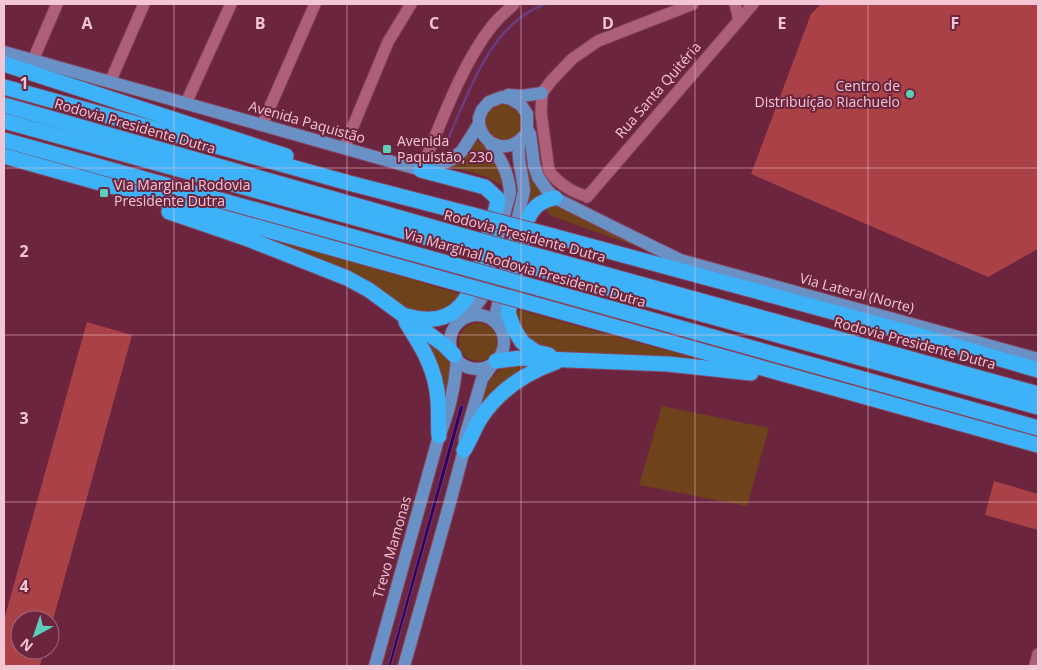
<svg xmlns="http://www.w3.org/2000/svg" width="1042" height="670" font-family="'Open Sans',sans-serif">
  <rect width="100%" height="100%" fill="#6c253f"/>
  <!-- green -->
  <g fill="#6e421a">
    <circle cx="504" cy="122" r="18"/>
    <path d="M 477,141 C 495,151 500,170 505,188 C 491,176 470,171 452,168 L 451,164 Z"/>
    <polygon points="525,149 543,194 527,207 529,191 524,154"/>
    <polygon points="554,204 652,252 549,215 545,205"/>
    <path d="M 241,231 L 393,274 L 460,294 C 451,311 433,312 416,314 Z"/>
    <path d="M 515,309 L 705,361 L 543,350 C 529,339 517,327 515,309 Z"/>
    <circle cx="478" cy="342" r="19"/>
    <polygon points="422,339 442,353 452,366 445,401"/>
    <path d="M 511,365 L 535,365 L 477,413 L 491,376 L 493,377 C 498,370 503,367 511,365 Z"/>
    <polygon points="662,406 769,428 747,506 639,485"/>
  </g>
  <!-- water -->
  <polygon fill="#30005a" stroke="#6a3b7e" points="460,405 464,406 391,666 388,666"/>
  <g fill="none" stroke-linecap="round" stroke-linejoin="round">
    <!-- stream -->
    <path stroke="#6a3b7e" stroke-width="2.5" d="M 448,139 C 470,91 490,24 545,4"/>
  </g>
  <!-- building -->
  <g fill="#aa4146">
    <polygon points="821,4 1038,4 1038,249 988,277 751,174 811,14"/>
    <polygon points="87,322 132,335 53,620 20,620 20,650 44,650 40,666 4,666 4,620"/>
    <polygon points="994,481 1038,494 1038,530 985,515"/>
  </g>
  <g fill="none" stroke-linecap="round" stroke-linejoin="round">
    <!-- minor casing -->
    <g stroke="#854760" stroke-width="13">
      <g id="minor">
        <polyline points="735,4 739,20"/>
        <polyline points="33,60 57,4"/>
        <polyline points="110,82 144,4"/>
        <polyline points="186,103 231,4"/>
        <polyline points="262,125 315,4"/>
        <polyline points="344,148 388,42 411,4"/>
        <path d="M 421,170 C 441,124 461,65 492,26 C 498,18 507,11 514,4"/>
        <path d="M 588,196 C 574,194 558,183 549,171 L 541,113 L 542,93 L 552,80 L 572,59 L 598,41 L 693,4"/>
        <polyline points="587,197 753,4"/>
        <polyline points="1035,666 1038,654"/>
      </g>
    </g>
    <!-- major casing -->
    <g stroke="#854760" stroke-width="14">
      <g id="major">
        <polyline points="4,52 421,170 428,166 441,164 451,160 462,151 479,124 479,118 482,110 489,102 502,97 511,99 521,105 527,114 527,129 530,134 534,165 538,177 547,190 555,198 613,227 680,260 1038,359"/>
        <polyline points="508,95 522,96 542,93"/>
        <path d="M 479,124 C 484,147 508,154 524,136"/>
        <circle cx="477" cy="342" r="27"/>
        <path d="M 467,317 L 481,299 L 510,193 C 509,173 501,160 490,143"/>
        <path d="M 499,325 L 496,313 L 524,191 C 523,174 516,158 520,141"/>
        <path d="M 375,666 L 439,436 C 449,413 455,385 457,359"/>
        <polyline points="404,666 449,506 464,450 465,437 482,379 492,365"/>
      </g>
    </g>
    <!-- highway casing -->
    <g stroke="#854760" stroke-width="17">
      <g id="highway">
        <polyline points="4,64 286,156"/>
        <polyline points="4,87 349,183 473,215"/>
        <polyline points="4,105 467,237"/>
        <polyline points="4,121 464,248"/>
        <polyline points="4,140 458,266"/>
        <polyline points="4,156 453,282"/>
        <polyline points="169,212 248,239 347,278 369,290 444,345 454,355"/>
        <polyline points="553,236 914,334 1038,370"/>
        <polyline points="546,258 1038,394"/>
        <polyline points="543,270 1038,407"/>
        <polyline points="538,288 1038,428"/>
        <polyline points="533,304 1038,445"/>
        <path d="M 407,316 C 458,331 473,294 484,253 C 489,236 494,218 498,201 L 497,198 L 485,187 L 421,170"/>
        <path d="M 406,322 C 422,347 436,369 438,400 C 439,412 438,424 439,436"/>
        <path d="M 549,355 L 536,352 L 522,342 L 514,329 L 508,313 L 526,223 C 532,208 539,201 555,198"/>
        <polyline points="496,361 521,358 668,364 751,373"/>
        <path d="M 464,450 C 470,440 474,429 480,419 C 498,391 525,373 556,362"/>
      </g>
    </g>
    <!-- minor -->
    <use href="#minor" stroke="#ae6079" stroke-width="11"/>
    <!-- major -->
    <use href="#major" stroke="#6a91c6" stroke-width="12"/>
    <!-- highway -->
    <use href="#highway" stroke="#3db2f9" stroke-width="15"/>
    <!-- highway-bridge casing -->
    <g stroke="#854760" stroke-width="17" stroke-linecap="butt">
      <g id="highway-bridge">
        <polyline points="473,215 553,236"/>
        <polyline points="467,237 546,258"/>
        <polyline points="464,248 543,270"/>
        <polyline points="458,266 538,288"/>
        <polyline points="453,282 533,304"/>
      </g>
    </g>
    <!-- highway-bridge -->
    <use href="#highway-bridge" stroke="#3db2f9" stroke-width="15"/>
  </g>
  <!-- grid -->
  <path fill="none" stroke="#f2c6d2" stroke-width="1" stroke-opacity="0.55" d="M 174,4 L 174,666M 347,4 L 347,666M 521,4 L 521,666M 695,4 L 695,666M 868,4 L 868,666M 4,168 L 1038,168M 4,335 L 1038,335M 4,502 L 1038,502"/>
  <!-- markers -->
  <g fill="#5cceba" stroke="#6c253f" stroke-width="2">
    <circle cx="910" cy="94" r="5"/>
    <rect x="382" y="144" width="10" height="10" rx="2.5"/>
    <rect x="99" y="188" width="10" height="10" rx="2.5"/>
  </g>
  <g text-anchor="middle" stroke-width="4" stroke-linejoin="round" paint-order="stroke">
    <!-- poi labels -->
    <g font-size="14" fill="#f2c6d2" stroke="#6c253f" text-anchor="start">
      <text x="900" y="91" text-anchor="end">Centro de<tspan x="900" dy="16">Distribuíção Riachuelo</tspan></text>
      <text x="397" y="146">Avenida<tspan x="397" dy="16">Paquistão, 230</tspan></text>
      <text x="114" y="190">Via Marginal Rodovia<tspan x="114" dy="16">Presidente Dutra</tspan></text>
    </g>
    <!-- street labels -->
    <g font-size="14" fill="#f2c6d2" stroke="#6c253f">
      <text transform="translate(658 90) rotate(-49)" y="5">Rua Santa Quitéria</text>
      <text transform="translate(307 122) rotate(16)" y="5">Avenida Paquistão</text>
      <text transform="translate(135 126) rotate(16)" y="5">Rodovia Presidente Dutra</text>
      <text transform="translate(525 236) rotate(15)" y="5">Rodovia Presidente Dutra</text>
      <text transform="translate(525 268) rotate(16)" y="5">Via Marginal Rodovia Presidente Dutra</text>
      <text transform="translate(857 293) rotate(15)" y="5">Via Lateral (Norte)</text>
      <text transform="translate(915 343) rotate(15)" y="5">Rodovia Presidente Dutra</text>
      <text transform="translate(392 547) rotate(-74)" y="5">Trevo Mamonas</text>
    </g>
  </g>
  <g font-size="16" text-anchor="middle" font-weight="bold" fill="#f2c6d2" stroke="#6c253f" stroke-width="4" stroke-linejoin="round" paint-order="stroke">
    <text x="87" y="29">A</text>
    <text x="260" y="29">B</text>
    <text x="434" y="29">C</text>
    <text x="608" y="29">D</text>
    <text x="782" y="29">E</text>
    <text x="955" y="29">F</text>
    <text x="24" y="89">1</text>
    <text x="24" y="257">2</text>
    <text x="24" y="424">3</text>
    <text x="24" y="592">4</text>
  </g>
  <!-- border -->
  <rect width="1042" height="670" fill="none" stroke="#f2c6d2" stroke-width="10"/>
  <!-- north arrow -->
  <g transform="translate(35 635) rotate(220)"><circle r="24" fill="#6c253f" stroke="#a2657a"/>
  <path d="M0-4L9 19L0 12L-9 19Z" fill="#5cceba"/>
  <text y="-8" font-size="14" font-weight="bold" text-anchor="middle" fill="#f2c6d2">N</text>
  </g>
</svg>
